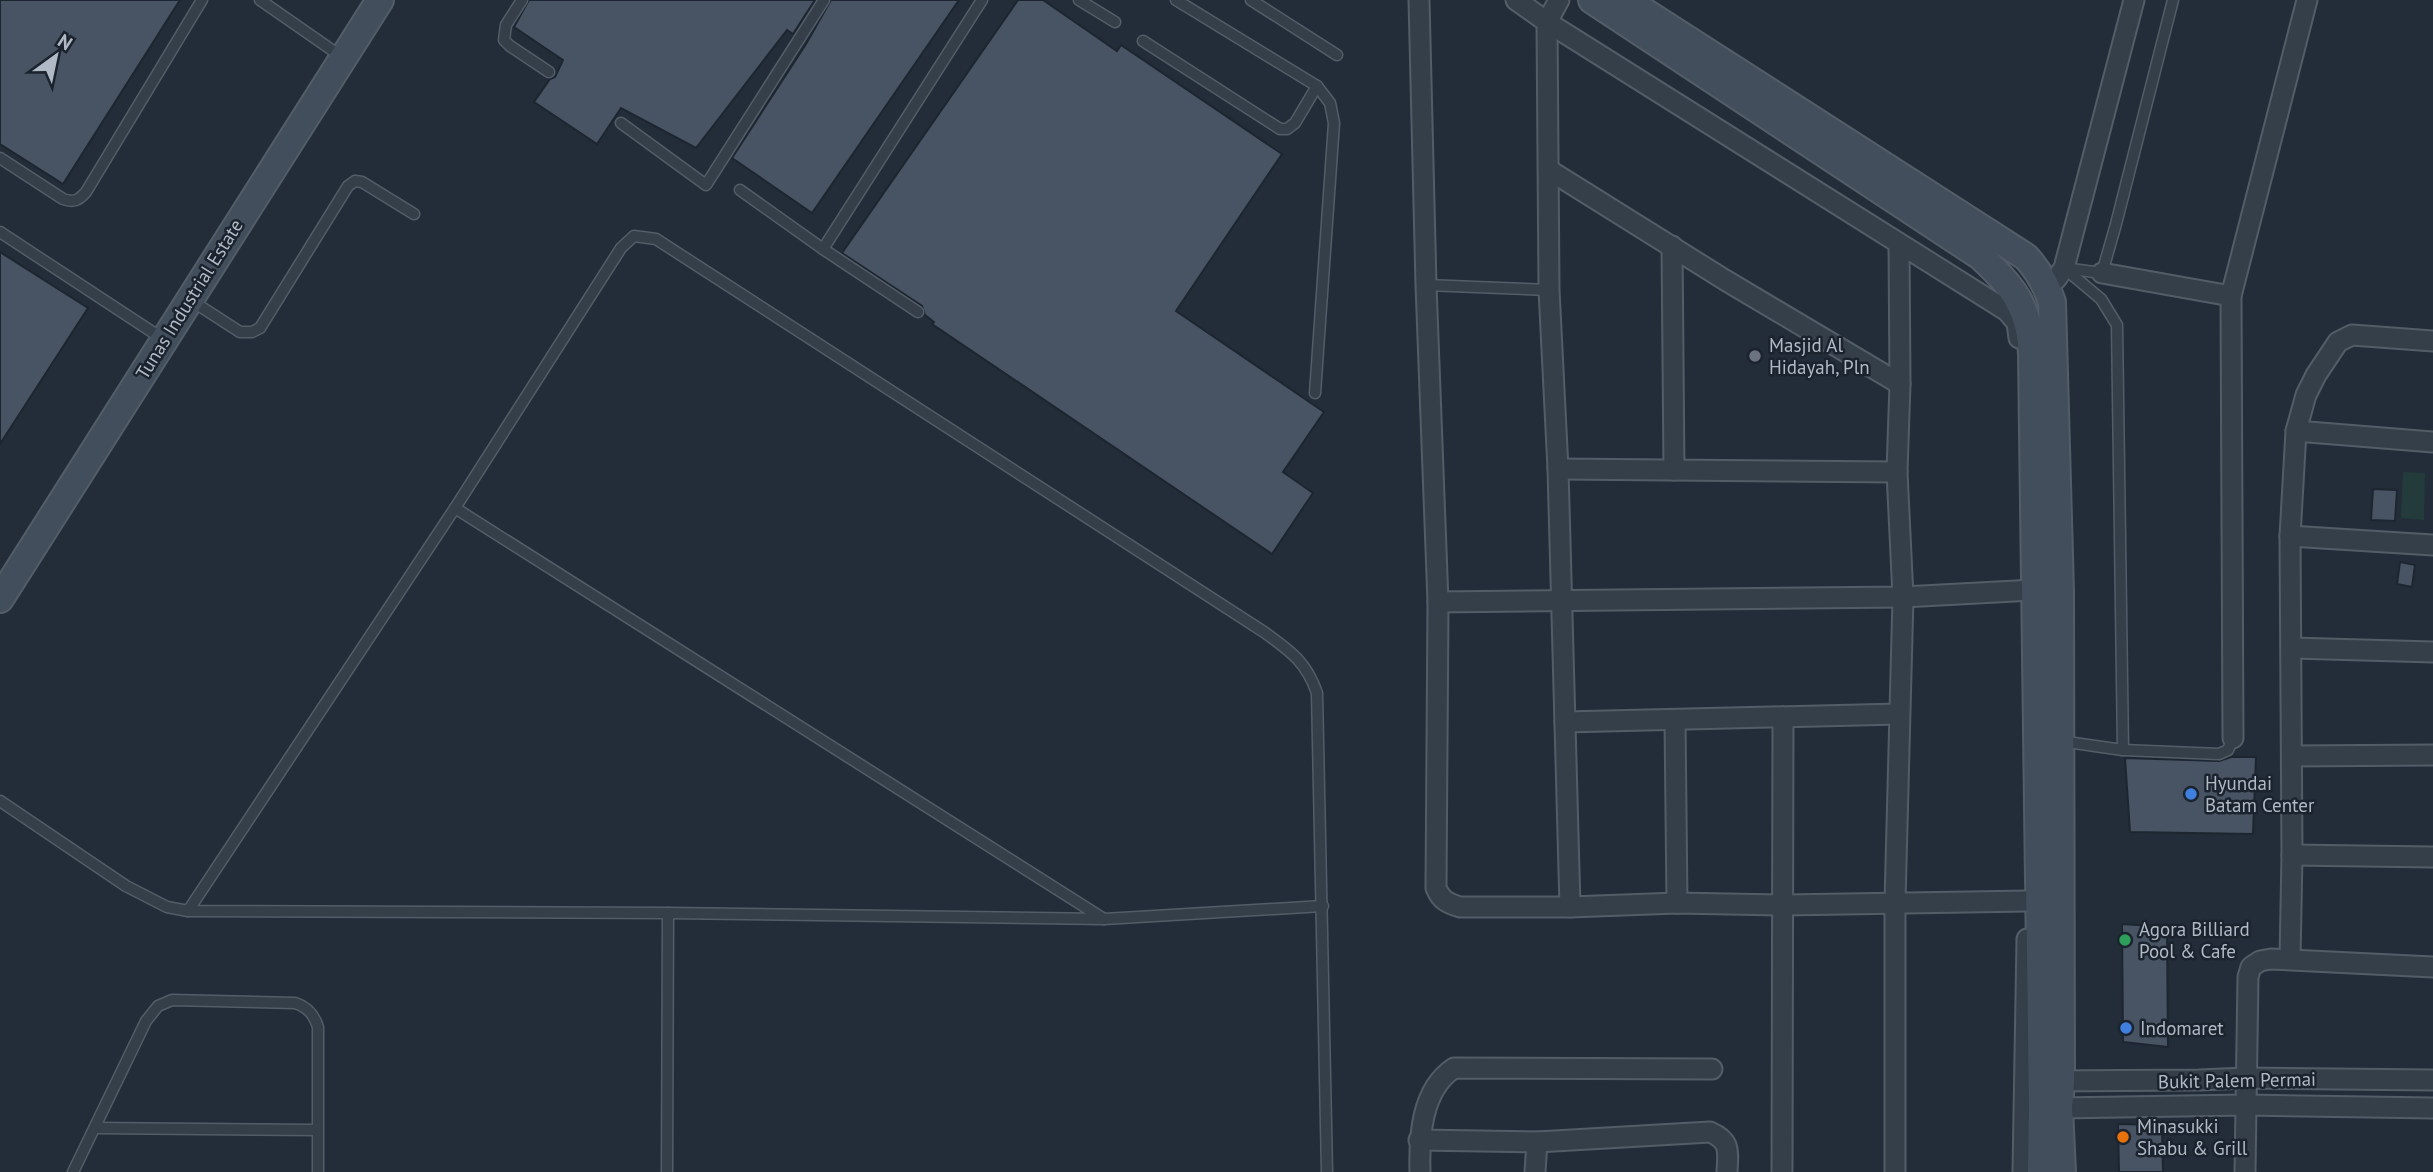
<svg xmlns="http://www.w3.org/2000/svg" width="2433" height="1172" font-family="'PT Sans',sans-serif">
  <rect width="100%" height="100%" fill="#222d39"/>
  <!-- green -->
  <polygon fill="#243b3c" points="2403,472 2425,473 2424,520 2401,518"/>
  <!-- building -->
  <g fill="#485463" stroke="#1d2630" stroke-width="2">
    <polygon points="0,0 180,0 63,184 0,144"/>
    <polygon points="529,0 815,0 793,34 787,30 696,148 621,108 597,144 534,102 550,79 555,77 563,60 514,27"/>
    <polygon points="831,0 959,0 812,213 732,158 806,44"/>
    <polygon points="1018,0 1043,0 1117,51 1121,45 1282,154 1176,311 1324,412 1283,472 1313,493 1272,554 932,324 934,322 925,315 922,306 842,253"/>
    <polygon points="0,252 88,308 0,444"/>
    <polygon points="2373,489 2397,490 2395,521 2371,520"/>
    <polygon points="2400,562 2415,565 2412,587 2397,584"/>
    <polygon points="2231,757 2256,757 2253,834 2130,832 2125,758 2219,761"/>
    <polygon points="2122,924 2167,927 2168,1047 2123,1042"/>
    <polygon points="2118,1124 2162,1125 2163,1172 2119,1172"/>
  </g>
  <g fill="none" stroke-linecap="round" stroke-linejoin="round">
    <!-- lane casing -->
    <g stroke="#535d68" stroke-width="13">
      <g id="lane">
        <polyline points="260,0 342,57"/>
        <polyline points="522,0 506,25 504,40 510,46 549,72"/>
        <polyline points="1079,0 1115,22"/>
        <polyline points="1176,0 1317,86 1330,103 1334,123 1315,393"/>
        <polyline points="1251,0 1337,55"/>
        <polyline points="1143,41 1280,129 1287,129 1295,123 1317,86"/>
        <polyline points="621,123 706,185 824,0"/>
        <path d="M 0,158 L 63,199 C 74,203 79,200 86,192 L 202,0"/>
        <polyline points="740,190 823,249 918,312"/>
        <polyline points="0,232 163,339"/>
        <polyline points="823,249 982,0"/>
        <polyline points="2064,268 2101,299 2117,325 2123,750"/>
        <polyline points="2064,268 2102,273 2116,224 2173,0"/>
        <polyline points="1426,285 1549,290"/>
        <polyline points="192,301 240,332 252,332 260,328 348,186 355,181 362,182 414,214"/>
        <polyline points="455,508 1104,919"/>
        <polyline points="2060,741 2123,750 2219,754 2228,750 2233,738"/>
        <polyline points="0,801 126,886 167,907 188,911 668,913 667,1172"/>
        <path d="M 188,911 L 455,508 L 621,248 L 634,236 L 656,239 L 1264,632 C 1290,651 1306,661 1317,693 L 1327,1172"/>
        <polyline points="668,913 1104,919 1323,906"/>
        <polyline points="95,1128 317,1130"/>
        <path d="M 73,1172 L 146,1021 L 158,1006 L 172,1000 L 295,1003 C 308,1007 314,1015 318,1027 L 318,1172"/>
      </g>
    </g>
    <!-- street casing -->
    <g stroke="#535d68" stroke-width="23">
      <g id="street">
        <path d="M 1419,0 L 1426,285 L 1438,602 L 1436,888 C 1441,900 1447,903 1460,907 L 1570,907 L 1677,903 L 1784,905 L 2028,901"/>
        <polyline points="1516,0 1547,22 2007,311 2017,323 2019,338"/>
        <polyline points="1559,0 1547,22 1549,290 1558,469 1570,907"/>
        <polyline points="1549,170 1725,280 1900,384"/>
        <polyline points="1672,246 1674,470"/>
        <polyline points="2102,273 2231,296 2307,0"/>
        <polyline points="2047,288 2057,278 2064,268 2134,0"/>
        <polyline points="2231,296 2233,738"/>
        <polyline points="2296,431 2433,442"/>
        <polyline points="1558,469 1897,472"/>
        <polyline points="2290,536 2433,545"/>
        <polyline points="1438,602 1903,597 2036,590"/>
        <polyline points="2292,648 2433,652"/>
        <polyline points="1675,720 1677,903"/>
        <polyline points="1565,722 1899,714"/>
        <polyline points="2292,756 2433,755"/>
        <polyline points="2292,855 2433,857"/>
        <polyline points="2290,959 2292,855 2290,536 2296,431 2306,395 2316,375 2338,342 2352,335 2433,341"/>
        <polyline points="2049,1081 2199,1080 2246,1078 2433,1080"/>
        <polyline points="2046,1106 2059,1108 2245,1105 2433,1108"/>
        <path d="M 1419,1140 L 1537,1142 L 1710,1132 C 1731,1141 1728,1151 1727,1172"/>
        <path d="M 1420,1172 C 1419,1137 1421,1090 1454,1068 L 1712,1069"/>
        <polyline points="1535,1172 1537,1142"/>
        <polyline points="1782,1172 1783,717"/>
        <polyline points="1895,1172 1895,902 1903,597 1897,472 1900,384 1899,244"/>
        <polyline points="2023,1172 2027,939"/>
        <polyline points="2245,1172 2248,977 2251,967 2260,961 2271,959 2433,967"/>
      </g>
    </g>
    <!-- secondary casing -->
    <g stroke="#535d68" stroke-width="30">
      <g id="secondary">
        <path d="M 1592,0 L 1980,256 C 2013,286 2030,308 2032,354 L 2042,1106 L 2041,1172"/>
        <path d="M 1626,0 L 2026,257 C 2039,271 2046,284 2052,302 L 2060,592 L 2061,1082 L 2059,1108 L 2062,1172"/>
        <polyline points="0,599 380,0"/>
      </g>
    </g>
    <!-- lane -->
    <use href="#lane" stroke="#353f4a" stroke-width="10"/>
    <!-- street -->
    <use href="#street" stroke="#353f4a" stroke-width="19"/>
    <!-- secondary -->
    <use href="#secondary" stroke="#434e5d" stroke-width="26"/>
  </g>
  <!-- markers -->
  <circle fill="#6b7280" stroke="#1b242e" stroke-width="2.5" cx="1755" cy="356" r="7"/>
  <g fill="#3f7fe0" stroke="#1b242e" stroke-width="2.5">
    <circle cx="2191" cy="794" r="7"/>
    <circle cx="2126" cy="1028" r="7"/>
  </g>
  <circle fill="#2e9e5b" stroke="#1b242e" stroke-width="2.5" cx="2125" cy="940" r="7"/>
  <circle fill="#e8710a" stroke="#1b242e" stroke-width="2.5" cx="2123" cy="1137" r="7"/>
  <g text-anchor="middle" stroke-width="5" stroke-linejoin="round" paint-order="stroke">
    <!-- street labels -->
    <g font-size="19" fill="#b0bac6" stroke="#1b242e">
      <text transform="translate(189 299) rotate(-58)" y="7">Tunas Industrial Estate</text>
      <text transform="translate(2237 1080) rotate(-1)" y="7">Bukit Palem Permai</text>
    </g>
    <!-- poi labels -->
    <g font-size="19" fill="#b0bac6" stroke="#1b242e" text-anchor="start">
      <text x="1769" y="352">Masjid Al<tspan x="1769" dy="22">Hidayah, Pln</tspan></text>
      <text x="2205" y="790">Hyundai<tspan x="2205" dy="22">Batam Center</tspan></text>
      <text x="2139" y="936">Agora Billiard<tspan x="2139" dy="22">Pool &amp; Cafe</tspan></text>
      <text x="2140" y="1035">Indomaret</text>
      <text x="2137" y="1133">Minasukki<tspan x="2137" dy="22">Shabu &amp; Grill</tspan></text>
    </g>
  </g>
  <!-- north arrow -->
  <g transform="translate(56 56) rotate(33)" stroke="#1b242e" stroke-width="5" paint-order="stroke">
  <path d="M0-5L12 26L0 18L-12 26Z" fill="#b0bac6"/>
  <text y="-10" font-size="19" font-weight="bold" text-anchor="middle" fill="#b0bac6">N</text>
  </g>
</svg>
